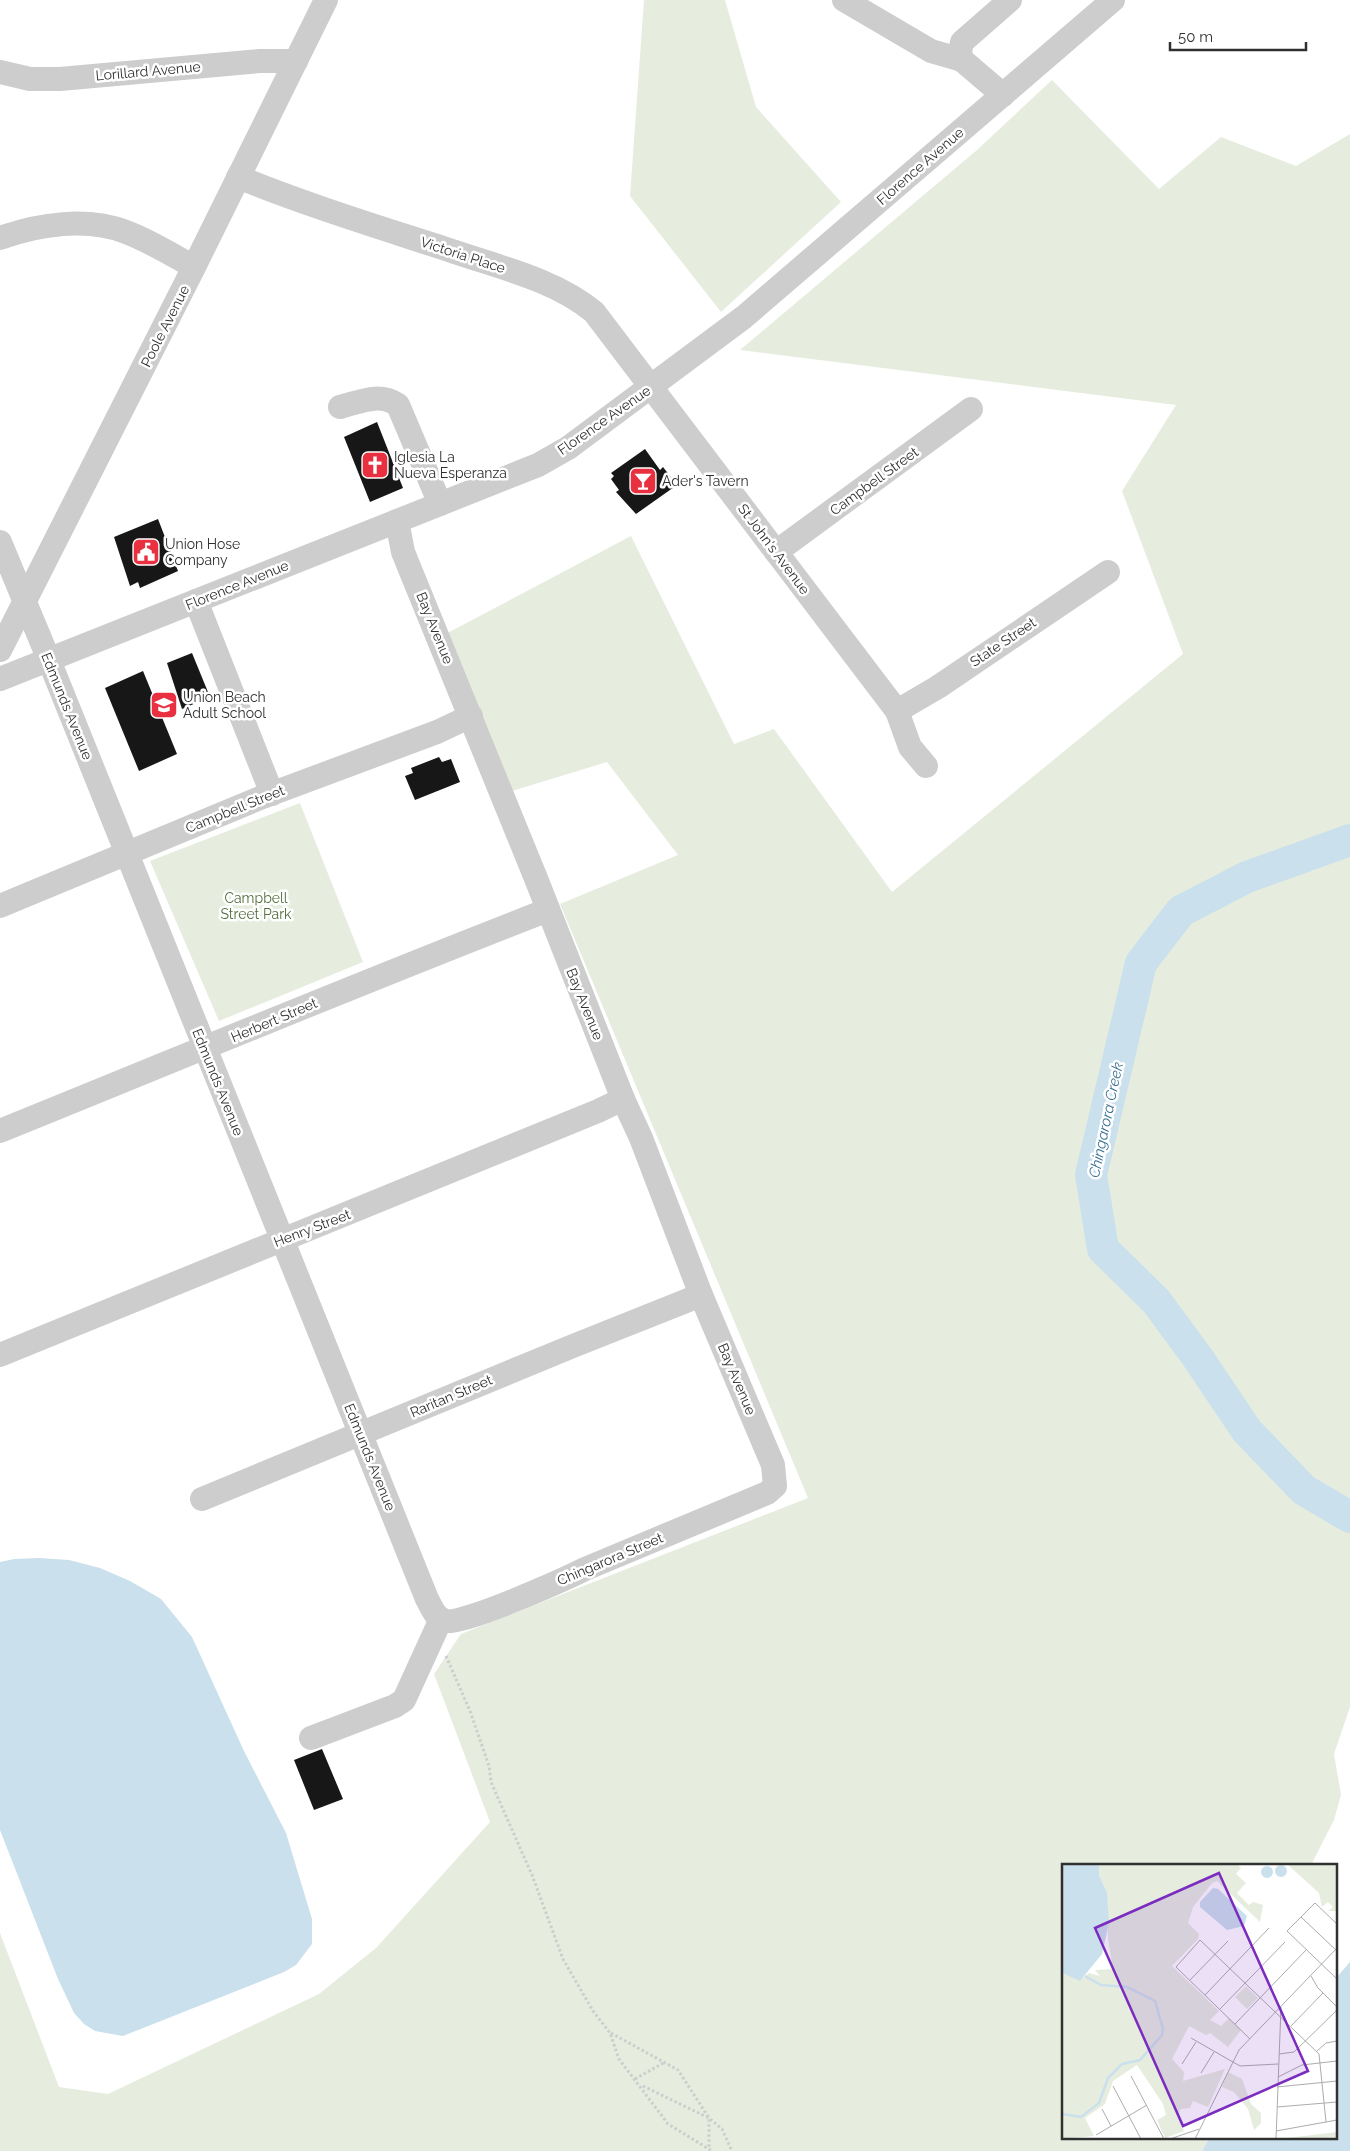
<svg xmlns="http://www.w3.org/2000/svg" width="1350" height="2151" font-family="Raleway,sans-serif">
  <rect width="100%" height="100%" fill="#fff"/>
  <!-- green -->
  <g fill="#e6edde">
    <polygon points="644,0 725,0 756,107 841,202 721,312 630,196"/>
    <polygon points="1052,80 1159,189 1221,137 1296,166 1350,134 1350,1707 1334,1754 1341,1795 1334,1820 1311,1865 1064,1865 1064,2137 1210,2137 1202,2151 0,2151 0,1933 59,2087 108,2094 319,1994 376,1948 490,1822 434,1674 461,1634 808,1498 560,904 678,855 607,762 502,794 438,638 631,536 734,744 774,729 892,892 1183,654 1122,491 1176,405 740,350 977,150"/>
    <polygon points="300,803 363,962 219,1021 150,861"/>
  </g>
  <!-- water -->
  <g fill="#cae0ed">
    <polygon points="39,1558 69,1560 100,1568 130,1581 161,1599 192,1637 244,1751 286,1833 312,1919 312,1944 296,1965 284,1972 123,2036 95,2031 84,2024 74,2013 58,1979 0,1830 0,1562 14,1559"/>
    <polygon points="1350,1962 1350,2151 1202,2151 1210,2137 1336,2137 1336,1978"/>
  </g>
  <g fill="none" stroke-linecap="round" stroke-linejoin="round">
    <!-- river -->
    <polyline stroke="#cae0ed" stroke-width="32" points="1350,840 1247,877 1181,911 1141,963 1091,1175 1103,1249 1156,1301 1198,1358 1247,1431 1304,1490 1350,1517"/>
  </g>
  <!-- building -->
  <g fill="#171717">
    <polygon points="377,422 403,488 370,502 344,437"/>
    <polygon points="645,449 660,470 663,467 677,485 636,514 616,492 619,490 611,479 614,476 611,473"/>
    <polygon points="158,519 178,571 140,588 138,582 130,586 114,537"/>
    <polygon points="192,653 210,697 182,709 167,663"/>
    <polygon points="143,671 177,754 139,771 105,688"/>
    <polygon points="439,757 442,762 451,759 460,782 415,800 405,776 413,773 411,768"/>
    <polygon points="322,1749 343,1799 314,1810 294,1760"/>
  </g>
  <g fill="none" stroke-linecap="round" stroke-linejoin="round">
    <!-- path -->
    <g stroke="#cdcdcd" stroke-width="3" stroke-dasharray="2.5 2.5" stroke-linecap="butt">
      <polyline points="446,1656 470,1711 489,1766 491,1782 532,1875 563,1959 593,2011 610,2033 619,2059 668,2124 712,2151"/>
      <polyline points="611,2033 678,2070 709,2118 709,2148"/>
      <polyline points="635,2079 665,2062"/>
      <polyline points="643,2086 709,2118 722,2129 732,2151"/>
    </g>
    <!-- minor -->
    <g stroke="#cdcdcd" stroke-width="24">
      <polyline points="844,0 931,51 962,60"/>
      <polyline points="0,72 30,79 60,79 260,61 296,61"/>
      <polyline points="1003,95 962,60 960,52 962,42 1010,0"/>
      <path d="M 238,177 C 309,206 382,228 455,252 C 502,268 555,280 594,312 L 897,711 L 910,747 L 926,766"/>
      <path d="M 0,238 C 39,224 87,217 126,232 C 150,241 172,255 194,267"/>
      <path d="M 340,407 C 360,402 379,392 398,405 L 440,504"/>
      <path d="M 0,542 L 49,660 L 427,1599 C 432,1608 435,1618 446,1621 C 463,1625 565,1579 585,1569 L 767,1493 L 775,1486 L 773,1465 L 701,1295 L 641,1138 L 623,1099 L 537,881 L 403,552 L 397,521"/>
      <polyline points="776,552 971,409"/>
      <polyline points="196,601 272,794"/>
      <polyline points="0,650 194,267 326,0"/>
      <polyline points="0,679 538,465 568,448 744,317 1113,0"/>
      <polyline points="897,711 938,687 1108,572"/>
      <polyline points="0,906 260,798 437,732 471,716"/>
      <path d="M 0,1131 C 183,1057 364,981 548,910"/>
      <polyline points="0,1355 598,1111 623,1099"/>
      <polyline points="202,1499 573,1346 701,1295"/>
      <polyline points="311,1738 395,1706 404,1700 441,1619"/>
    </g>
  </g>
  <!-- icons -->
  <defs>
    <g id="church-square" transform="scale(1.4375)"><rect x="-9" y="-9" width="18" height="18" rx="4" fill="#e93040" stroke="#fff"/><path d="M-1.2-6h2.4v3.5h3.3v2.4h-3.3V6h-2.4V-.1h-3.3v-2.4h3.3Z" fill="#fff"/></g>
    <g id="bar-square" transform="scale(1.4375)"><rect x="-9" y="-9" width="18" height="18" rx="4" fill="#e93040" stroke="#fff"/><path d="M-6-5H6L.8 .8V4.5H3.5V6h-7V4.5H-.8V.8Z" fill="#fff"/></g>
    <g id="civic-square" transform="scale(1.4375)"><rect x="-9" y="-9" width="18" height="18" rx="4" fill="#e93040" stroke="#fff"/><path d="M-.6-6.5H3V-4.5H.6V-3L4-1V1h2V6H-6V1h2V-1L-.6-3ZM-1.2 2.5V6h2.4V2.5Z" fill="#fff"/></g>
    <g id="school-square" transform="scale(1.4375)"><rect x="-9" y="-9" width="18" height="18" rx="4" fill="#e93040" stroke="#fff"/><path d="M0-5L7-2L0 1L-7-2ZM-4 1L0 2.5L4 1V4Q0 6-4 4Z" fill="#fff"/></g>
  </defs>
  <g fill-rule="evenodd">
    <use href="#church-square" x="375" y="465"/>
    <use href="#bar-square" x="643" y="481"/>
    <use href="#civic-square" x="146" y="552"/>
    <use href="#school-square" x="164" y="705"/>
  </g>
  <g text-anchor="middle" stroke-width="5" stroke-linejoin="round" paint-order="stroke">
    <!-- street labels -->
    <g font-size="14" fill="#303030" stroke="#fff">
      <text transform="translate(148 71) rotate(-5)" y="5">Lorillard Avenue</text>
      <text transform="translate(920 166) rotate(-41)" y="5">Florence Avenue</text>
      <text transform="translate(463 255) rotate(18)" y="5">Victoria Place</text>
      <text transform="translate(165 326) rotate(-63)" y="5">Poole Avenue</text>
      <text transform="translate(604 420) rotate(-35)" y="5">Florence Avenue</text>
      <text transform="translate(874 481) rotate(-36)" y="5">Campbell Street</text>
      <text transform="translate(774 549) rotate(53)" y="5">St John's Avenue</text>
      <text transform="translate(237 585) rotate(-22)" y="5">Florence Avenue</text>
      <text transform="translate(435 628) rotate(68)" y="5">Bay Avenue</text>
      <text transform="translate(1003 642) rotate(-34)" y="5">State Street</text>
      <text transform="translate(67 706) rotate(68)" y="5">Edmunds Avenue</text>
      <text transform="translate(235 809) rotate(-22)" y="5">Campbell Street</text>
      <text transform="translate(585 1004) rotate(68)" y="5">Bay Avenue</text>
      <text transform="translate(274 1020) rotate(-23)" y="5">Herbert Street</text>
      <text transform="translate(218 1082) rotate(68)" y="5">Edmunds Avenue</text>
      <text transform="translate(312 1228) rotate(-21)" y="5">Henry Street</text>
      <text transform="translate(737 1379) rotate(67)" y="5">Bay Avenue</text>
      <text transform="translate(451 1396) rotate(-23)" y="5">Raritan Street</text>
      <text transform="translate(370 1457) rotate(68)" y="5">Edmunds Avenue</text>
      <text transform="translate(610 1559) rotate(-23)" y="5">Chingarora Street</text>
    </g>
    <!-- poi labels -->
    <g font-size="14" fill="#303030" stroke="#fff" text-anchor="start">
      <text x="394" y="462">Iglesia La<tspan x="394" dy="16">Nueva Esperanza</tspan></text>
      <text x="662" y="486">Ader's Tavern</text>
      <text x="165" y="549">Union Hose<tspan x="165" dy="16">Company</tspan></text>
      <text x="183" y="702">Union Beach<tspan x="183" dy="16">Adult School</tspan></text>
    </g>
    <!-- park labels -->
    <g font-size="14" fill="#536d3c" stroke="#fff">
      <text x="256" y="903">Campbell<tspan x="256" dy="16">Street Park</tspan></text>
    </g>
    <!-- water labels -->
    <g font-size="15" font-style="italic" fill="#3b7394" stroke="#fff">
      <text transform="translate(1106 1120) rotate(-78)" y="5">Chingarora Creek</text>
    </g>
  </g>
  <!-- overview -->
  <g transform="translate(1062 1864)">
    <rect width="275" height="275" fill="#fff"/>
    <path d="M 37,0 L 175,0 L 179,4 L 174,10 L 184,19 L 175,29 L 187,41 L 191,38 L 201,41 L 198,58 L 155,17 L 150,19 L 131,43 L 126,59 L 137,70 L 136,75 L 110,102 L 157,147 L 148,156 L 159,162 L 167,154 L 179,166 L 166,183 L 148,169 L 144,171 L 127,162 L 110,195 L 122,208 L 121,217 L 163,205 L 146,243 L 131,237 L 128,244 L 119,245 L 115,251 L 122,267 L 103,274 L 95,256 L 104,251 L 101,240 L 75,201 L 51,217 L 43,240 L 23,254 L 32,272 L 0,275 L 0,109 L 18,116 L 27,109 L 38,112 L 33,106 L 51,105 L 46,75 L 45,30 L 37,11 ZM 225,0 L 275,0 L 275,47 L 266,47 L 271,43 L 266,38 L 260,43 L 257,29 ZM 184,122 L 196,134 L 185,145 L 173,133 ZM 166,208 L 180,215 L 189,240 L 199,249 L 199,259 L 192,266 L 186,245 L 172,228 L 160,223 ZM 275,268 L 275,274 L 217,275 Z" fill="#e6edde"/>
    <path d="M 0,0 L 37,0 L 37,11 L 45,29 L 47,59 L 40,90 L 18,117 L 0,109 ZM213 7a6 6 0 1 1 12 0a6 6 0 1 1-12 0ZM199 8a6 6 0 1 1 12 0a6 6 0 1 1-12 0ZM 151,24 L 156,25 L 185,52 L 182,62 L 165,66 L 138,43 L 138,38 Z" fill="#cae0ed"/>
    <path fill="none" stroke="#cae0ed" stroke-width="2.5" d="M 0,250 L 19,253 L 37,239 L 46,214 L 60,200 L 78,196 L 100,171 L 101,165 L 93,137 L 65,123 L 39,121 L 23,112"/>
    <path fill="none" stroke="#acacac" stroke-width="1" d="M 239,53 L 275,87M 275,60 L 253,39 L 225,67 L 275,115M 249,112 L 256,124 L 275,143M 128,116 L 166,77M 143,131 L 207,64M 158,145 L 223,78M 173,160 L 245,85M 229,162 L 261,129M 129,174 L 178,202 L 216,200M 188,175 L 114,103 L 138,76 L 257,190 L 264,258M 255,187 L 264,179 L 275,177M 217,190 L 232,188 L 275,146M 120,200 L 134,178M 139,209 L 152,188M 69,212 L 102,275M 216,213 L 240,201 L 275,197M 51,222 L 79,275M 215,223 L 275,217M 215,243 L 275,238M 40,245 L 49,262M 214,267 L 275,256M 34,271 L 85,241M 108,275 L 137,265M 133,275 L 177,186 L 275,84M 214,275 L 219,143"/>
    <path fill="#7b2cbf" fill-opacity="0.15" stroke="#7b2cbf" stroke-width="2.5" d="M 157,9 L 246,207 L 121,262 L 33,64 Z"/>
    <rect width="275" height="275" fill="none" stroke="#303030" stroke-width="2.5"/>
  </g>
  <!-- scale -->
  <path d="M1170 42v8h136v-8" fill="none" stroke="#303030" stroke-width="2.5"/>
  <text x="1178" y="42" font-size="15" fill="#303030" stroke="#ffffff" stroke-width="4" paint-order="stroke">50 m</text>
</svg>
